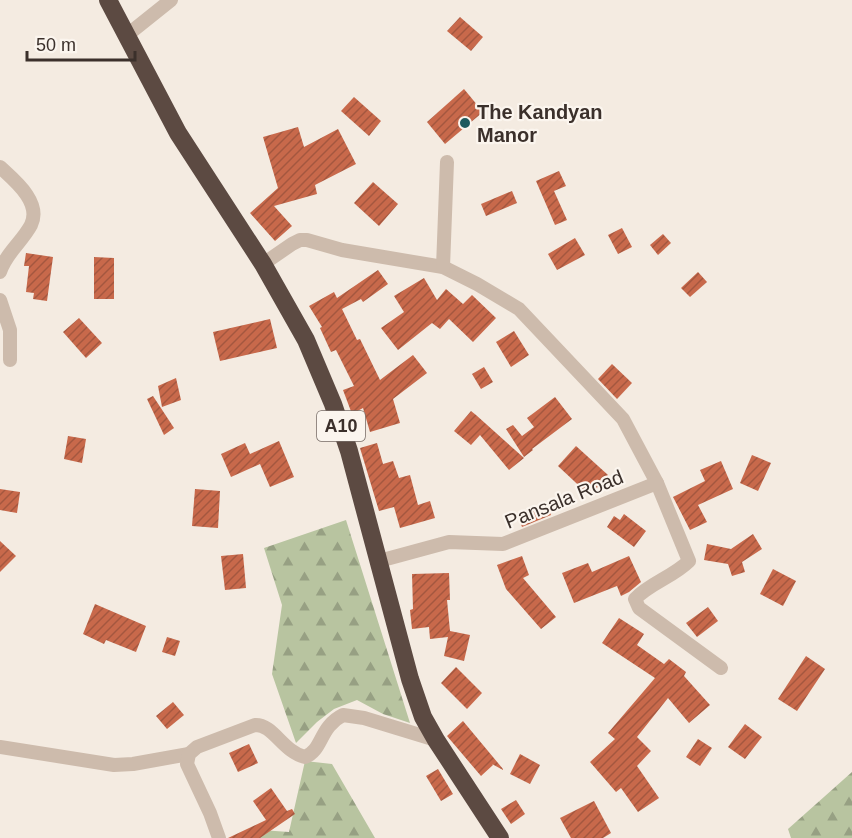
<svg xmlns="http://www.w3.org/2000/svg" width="852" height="838" font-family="Helvetica,sans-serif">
  <defs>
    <pattern id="forest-firs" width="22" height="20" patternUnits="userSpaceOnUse" patternTransform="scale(1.5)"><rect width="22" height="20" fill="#b8c4a0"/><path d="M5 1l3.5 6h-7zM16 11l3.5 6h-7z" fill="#97a083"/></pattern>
    <pattern id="building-hatch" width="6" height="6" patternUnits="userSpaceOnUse" patternTransform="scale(1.5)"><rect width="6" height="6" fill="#c8694b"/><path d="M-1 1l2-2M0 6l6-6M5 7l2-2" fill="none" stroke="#a4573f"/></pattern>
  </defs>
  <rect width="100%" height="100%" fill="#f4ebe1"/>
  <!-- forest -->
  <g fill="url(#forest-firs)">
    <polygon points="346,520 410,723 383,714 357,700 334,709 317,722 296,743 272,674 282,605 264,548"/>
    <polygon points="305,761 332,764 375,838 251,838 247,829 289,832"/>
    <polygon points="852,772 852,838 791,838 788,829"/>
  </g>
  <!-- building -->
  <g fill="url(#building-hatch)">
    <polygon points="460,17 483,37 471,51 447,31"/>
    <polygon points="464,89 483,112 445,144 427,122"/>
    <polygon points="354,97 381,121 369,136 341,111"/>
    <polygon points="298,127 304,147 338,129 356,164 315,185 317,194 274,206 292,226 275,241 250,213 278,188 263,137"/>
    <polygon points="559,171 566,186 554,191 567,220 555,225 536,181"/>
    <polygon points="373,182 398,204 379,226 354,203"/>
    <polygon points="512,191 517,203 486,216 481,204"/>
    <polygon points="622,228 632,247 618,254 608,235"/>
    <polygon points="663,234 671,243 658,255 650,245"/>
    <polygon points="575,238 585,255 557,270 548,254"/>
    <polygon points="26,253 53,257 47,301 33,299 34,293 26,292 29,266 24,266"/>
    <polygon points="94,257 114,258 114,299 94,299"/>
    <polygon points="378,270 388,284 363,302 361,299 342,309 357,340 360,339 380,380 413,355 427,373 393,399 400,423 370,432 363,408 352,414 343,390 354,386 336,350 331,352 320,328 322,327 309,306 334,292 337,298"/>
    <polygon points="698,272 707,282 690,297 681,288"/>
    <polygon points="424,278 437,300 446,289 463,304 472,295 496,318 473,342 449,319 440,329 432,323 398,350 381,328 404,312 394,296"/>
    <polygon points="79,318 102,343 86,358 63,332"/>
    <polygon points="270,319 277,348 220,361 213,332"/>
    <polygon points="514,331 529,355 511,367 496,342"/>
    <polygon points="612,364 632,383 617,399 598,379"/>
    <polygon points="484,367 493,382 481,389 472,374"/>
    <polygon points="176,378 181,400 162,407 158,386"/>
    <polygon points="153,396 174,428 164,435 147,399"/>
    <polygon points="555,397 572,419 532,449 533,450 524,457 506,429 513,425 522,436 534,427 527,418"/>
    <polygon points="471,411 476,415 524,458 509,470 480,435 471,445 454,431"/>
    <polygon points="68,436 86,439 82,463 64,459"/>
    <polygon points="279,441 294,477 270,487 260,464 231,477 221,454 245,443 250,454"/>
    <polygon points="377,443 383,464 393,461 399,478 410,475 418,505 430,501 435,518 400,528 394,507 379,511 360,448"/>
    <polygon points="576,446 608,475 590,496 558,466"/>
    <polygon points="752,455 771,463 758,491 740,483"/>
    <polygon points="721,461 733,489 698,505 707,522 690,530 673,497 705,481 700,470"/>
    <polygon points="0,489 20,492 17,513 0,510"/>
    <polygon points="195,489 220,491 218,528 192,526"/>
    <polygon points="546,503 551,515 522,527 517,513"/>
    <polygon points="624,514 646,531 634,547 607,527 614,516 620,520"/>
    <polygon points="753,534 762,549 742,562 745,572 732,576 728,564 704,560 707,544 731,549"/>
    <polygon points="0,541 16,556 0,572"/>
    <polygon points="243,554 246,588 225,590 221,556"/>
    <polygon points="522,556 529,575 523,578 556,617 541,629 506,589 497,565"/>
    <polygon points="629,556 641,582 629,592 621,596 617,586 574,603 562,573 588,563 592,572"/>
    <polygon points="773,569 796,581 783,606 760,594"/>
    <polygon points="449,573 450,600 447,600 450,631 470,635 464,661 444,656 448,637 430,639 429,627 412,629 410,610 413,609 412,574"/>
    <polygon points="95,604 146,626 136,652 106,640 104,644 83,634"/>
    <polygon points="708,607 718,621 697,637 686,623"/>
    <polygon points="619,618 644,634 637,645 664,664 669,659 686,672 684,676 710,705 689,723 668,698 637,737 651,751 637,766 659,798 638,812 621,788 616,792 590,762 615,739 608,733 655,678 602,643"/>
    <polygon points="167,637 180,641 175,656 162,652"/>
    <polygon points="806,656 825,669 797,711 778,699"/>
    <polygon points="456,667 482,693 467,709 441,683"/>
    <polygon points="173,702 184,715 167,729 156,716"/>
    <polygon points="463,721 503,769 503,770 492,764 493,765 481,776 447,736"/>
    <polygon points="745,724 762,737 745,759 728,747"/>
    <polygon points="698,739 712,748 700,766 686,757"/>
    <polygon points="249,744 258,763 238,772 229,753"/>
    <polygon points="520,754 540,765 530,784 510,774"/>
    <polygon points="438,769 453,794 441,801 426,776"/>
    <polygon points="271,788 287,811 292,809 295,814 260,838 228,838 266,820 253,801"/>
    <polygon points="516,800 525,814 511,824 501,809"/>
    <polygon points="594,801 611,833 603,838 571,838 560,818"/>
  </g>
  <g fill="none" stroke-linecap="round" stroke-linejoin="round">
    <!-- minor -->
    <g stroke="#cdbbac" stroke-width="14">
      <polyline points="126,36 171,0"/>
      <path d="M 0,167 C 14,180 42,202 31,225 C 22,242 6,253 0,272"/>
      <path d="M 263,264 L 292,244 L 300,240 L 307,240 L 342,250 L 443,267 L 477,284 L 519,309 L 623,419 L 657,483 L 689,561 C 673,577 650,583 635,599 L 639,608 L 721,668"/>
      <polyline points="443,267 447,162"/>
      <polyline points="0,300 10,330 10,360"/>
      <polyline points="379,561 449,542 503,544 657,483"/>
      <polyline points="0,747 114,765 133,764 189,754"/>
      <path d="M 219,838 L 210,813 L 187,764 L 189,754 L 197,747 L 255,725 C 273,724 283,752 305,757 C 323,750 319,727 343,715 L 364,718 L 436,740"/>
    </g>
    <!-- highway -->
    <polyline stroke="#5c4a42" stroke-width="18" points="108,0 178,133 263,264 306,340 333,404 349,451 410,679 423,717 436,740 500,838"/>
  </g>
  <!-- markers -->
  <circle fill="#1f5a5e" stroke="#fbf5ee" stroke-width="2" cx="465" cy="123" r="6"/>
  <g text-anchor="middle" stroke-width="4.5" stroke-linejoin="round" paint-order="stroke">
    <!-- shield labels -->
    <rect fill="#fbf5ee" stroke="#756b66" stroke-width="1.5" x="317" y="411" width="48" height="30" rx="4.5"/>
    <g font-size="18" font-weight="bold" fill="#3b302b">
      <text x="341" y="432">A10</text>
    </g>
    <!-- poi labels -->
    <g font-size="20" font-weight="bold" fill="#3b302b" stroke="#fbf5ee" text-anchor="start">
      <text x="477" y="119">The Kandyan<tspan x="477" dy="23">Manor</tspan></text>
    </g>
    <!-- street labels -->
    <g font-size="20" fill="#3b302b" stroke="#fbf5ee">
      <text transform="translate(564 499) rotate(-22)" y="7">Pansala Road</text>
    </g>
  </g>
  <!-- scale -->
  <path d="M27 51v9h108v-9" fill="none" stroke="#3b302b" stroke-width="3"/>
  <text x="36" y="51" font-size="18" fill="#3b302b" stroke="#fbf5ee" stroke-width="4.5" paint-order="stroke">50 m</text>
</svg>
